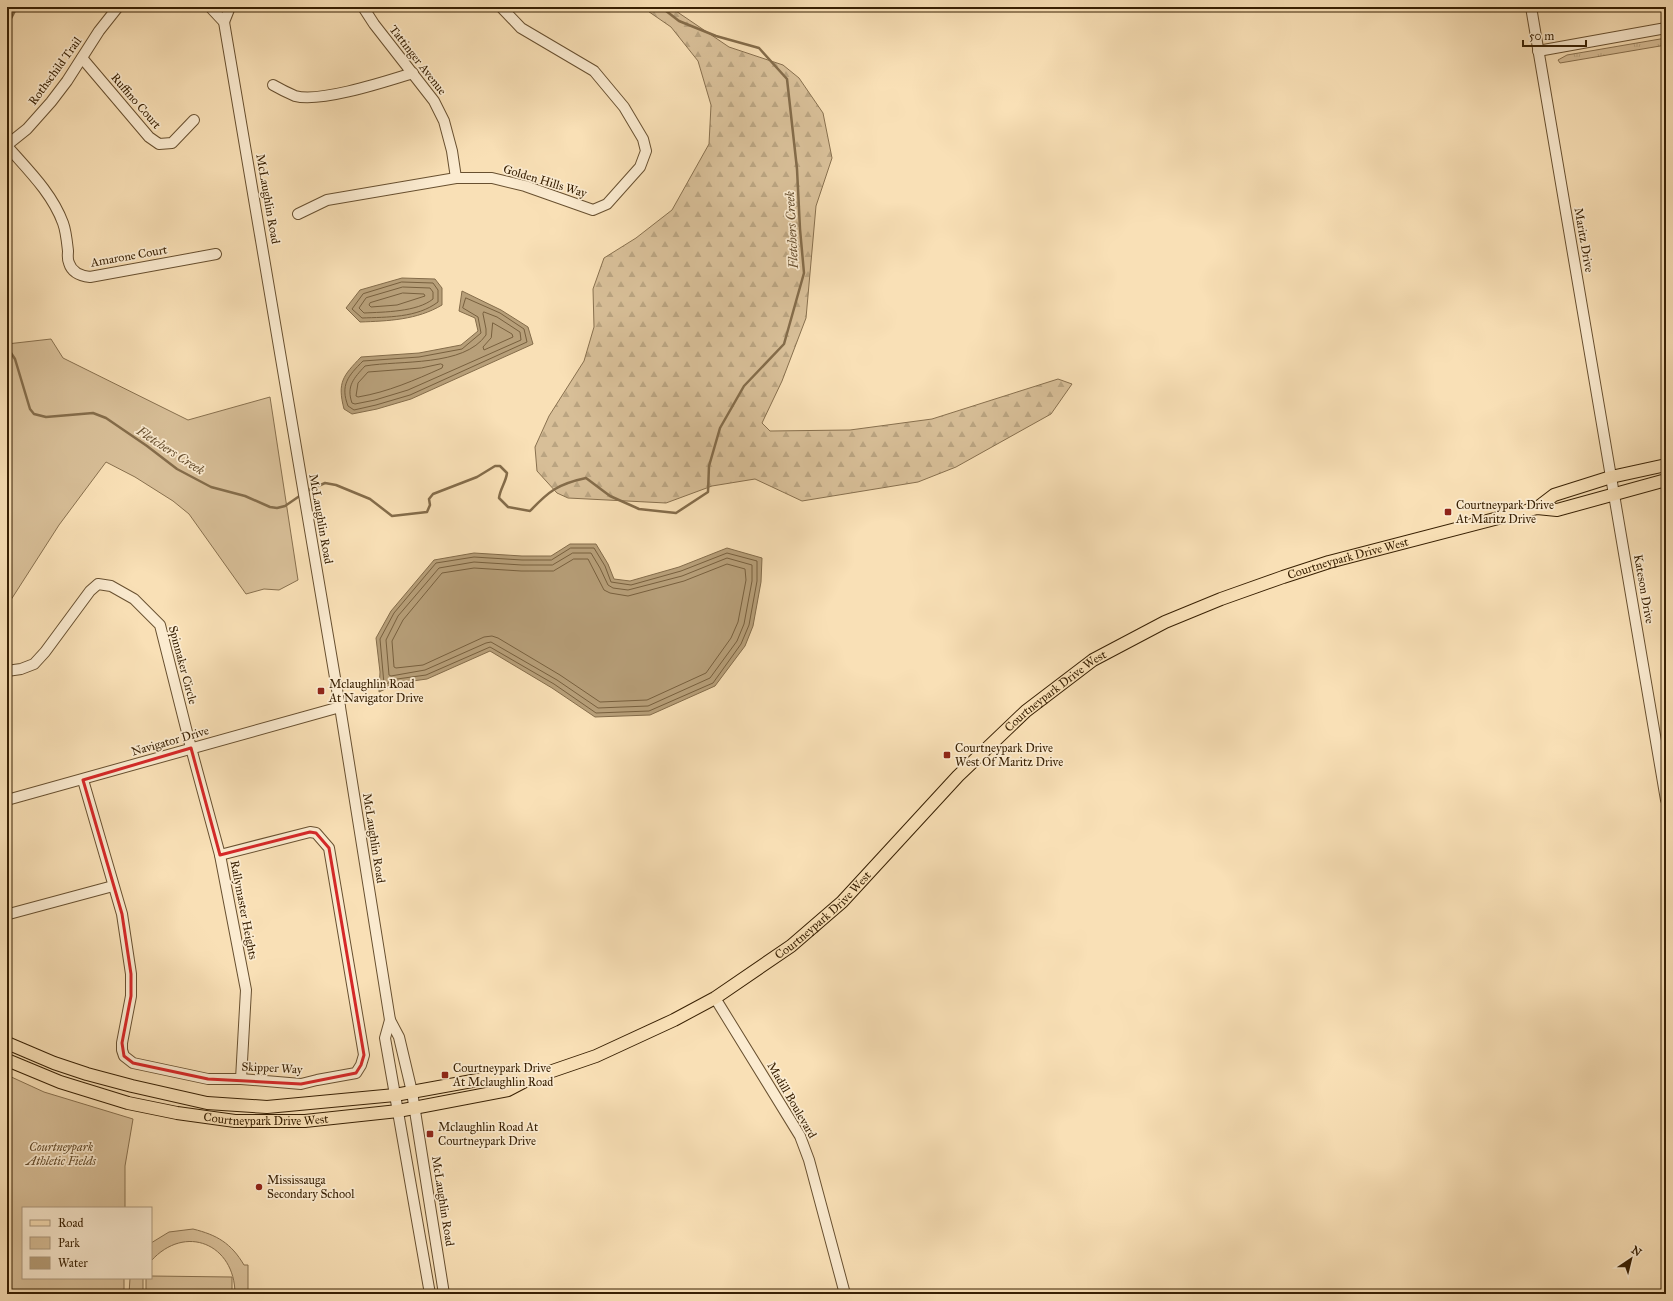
<svg xmlns="http://www.w3.org/2000/svg" width="1673" height="1301" font-family="'IM FELL Great Primer',serif">
  <defs>
    <pattern id="grass-tufts" width="24" height="20" patternUnits="userSpaceOnUse"><rect width="24" height="20" fill="#d8bf98"/><path d="M3 7l-1-3M5 7V3M7 7l1-3M15 17l-1-3M17 17v-4M19 17l1-3" fill="none" stroke="#baa481"/></pattern>
    <pattern id="forest-firs" width="22" height="20" patternUnits="userSpaceOnUse"><rect width="22" height="20" fill="#d8bf98"/><path d="M5 1l3.5 6h-7zM16 11l3.5 6h-7z" fill="#baa481"/></pattern>
  </defs>
  <rect width="100%" height="100%" fill="#f9e0b6"/>
  <filter id="stains"><feTurbulence type="fractalNoise" baseFrequency=".005" numOctaves="4"/><feColorMatrix values="0 0 0 0 .2 0 0 0 0 .09 0 0 0 0 .02 0 0 0 .5 -.17"/></filter>
  <radialGradient id="worn" r=".72"><stop offset=".6" stop-color="#630" stop-opacity="0"/><stop offset="1" stop-color="#630" stop-opacity=".3"/></radialGradient>
  <!-- grass -->
  <polygon fill="url(#grass-tufts)" stroke="#88704e" points="1666,38 1666,45 1560,63 1558,60 1567,55"/>
  <!-- forest -->
  <polygon fill="url(#forest-firs)" stroke="#88704e" points="642,7 670,7 729,47 783,65 799,78 823,113 832,158 816,206 806,318 782,381 762,423 770,431 850,430 932,419 1058,379 1072,384 1051,414 956,467 918,482 802,501 755,479 712,486 666,503 568,498 557,493 537,471 535,447 549,416 584,361 594,327 593,289 604,258 636,238 672,210 709,144 711,105 698,61 671,27"/>
  <!-- park -->
  <g fill="#d8bf98" stroke="#88704e">
    <polygon points="51,339 63,358 188,420 270,397 298,580 279,590 264,589 246,594 189,514 173,501 135,477 106,462 59,525 7,606 7,344"/>
    <polygon points="7,1075 44,1092 133,1119 125,1166 125,1208 23,1208 23,1278 124,1278 124,1294 7,1294"/>
    <path d="M 193,1229 C 217,1235 231,1243 244,1265 L 248,1265 L 248,1294 L 235,1294 C 235,1244 185,1223 151,1261 L 151,1243 L 169,1232 Z"/>
    <polygon points="151,1276 232,1277 232,1294 146,1294 146,1278 151,1278"/>
    <polygon points="130,1278 143,1278 143,1294 129,1294"/>
  </g>
  <!-- water -->
  <g fill="#b79f79" stroke="#846c4a">
    <path d="M 402,278 L 435,279 L 442,288 L 442,305 C 417,320 388,321 360,322 L 346,308 L 360,290 Z"/>
    <path d="M 462,291 L 501,310 L 528,327 L 533,344 L 411,399 L 377,409 L 352,414 L 344,409 C 337,382 343,376 361,357 L 419,353 L 461,345 L 478,331 L 475,318 L 459,311 Z"/>
    <polygon points="570,544 596,544 608,564 614,579 630,581 679,567 727,548 762,558 761,582 753,626 745,646 715,686 650,715 595,717 552,688 490,651 427,679 398,683 379,692 380,672 376,638 391,611 434,560 474,553 522,556 551,556"/>
  </g>
  <g fill="none" stroke-linecap="round" stroke-linejoin="round">
    <!-- shore -->
    <g stroke="#78603e" stroke-width="1">
      <path d="M 402,282 L 433,283 L 438,290 L 438,302 C 417,318 387,317 362,318 L 352,309 L 363,294 Z"/>
      <path d="M 403,287 L 430,288 L 433,292 L 433,299 C 417,312 384,312 364,313 L 359,308 L 366,298 Z"/>
      <polygon points="403,293 424,294 425,296 397,305 371,307 369,305 370,303"/>
      <path d="M 466,298 L 500,313 L 524,329 L 527,342 L 410,395 L 376,405 L 354,410 L 348,406 C 340,385 348,376 363,361 L 419,357 L 462,349 L 481,333 L 478,317 L 463,308 Z"/>
      <path d="M 484,312 L 497,317 L 520,332 L 521,340 L 408,390 L 375,400 L 355,404 L 352,403 C 346,386 354,378 365,366 C 400,360 464,367 486,335 L 486,329 L 483,314 Z"/>
      <polygon points="493,323 512,334 513,337 484,350 483,347 491,338"/>
      <path d="M 441,364 L 443,365 L 442,368 C 415,380 388,392 358,397 L 356,396 L 358,383 L 368,372 L 421,368 Z"/>
      <polygon points="571,548 594,548 605,566 611,582 631,585 681,571 727,553 757,561 757,581 749,625 741,644 713,683 649,711 596,713 554,684 490,647 426,675 397,679 386,684 384,684 380,639 394,613 436,563 474,557 522,560 551,560"/>
      <polygon points="573,553 591,553 600,568 608,585 613,588 628,590 682,576 727,558 752,565 752,581 744,624 737,641 710,678 648,706 598,708 557,680 491,642 486,643 425,670 391,676 389,675 386,640 398,616 439,568 474,562 522,565 552,565"/>
      <polygon points="574,559 588,559 604,590 610,593 628,596 684,581 727,564 745,569 746,580 738,622 731,638 706,673 647,700 600,702 560,675 498,638 492,636 484,637 423,665 396,668 394,667 392,641 403,620 442,573 474,568 521,571 553,571"/>
    </g>
    <!-- stream -->
    <g stroke="#846c4a" stroke-width="2.5">
      <polyline points="7,26 17,7"/>
      <polyline points="7,351 11,353 15,359 30,409 34,414 46,417 93,413 106,418 147,446 177,469 211,487 245,496 270,507 277,508 285,506 301,495"/>
      <path d="M 307,491 L 325,483 L 336,485 L 370,499 L 392,516 L 427,512 L 430,505 L 429,499 L 433,494 L 477,477 L 495,466 L 500,466 L 507,473 C 506,482 500,489 499,498 L 508,507 L 530,511 C 549,491 558,484 586,478 L 610,496 L 639,509 L 676,513 L 708,492 L 709,466 L 720,428 L 744,386 L 784,344 L 804,273 L 800,229 L 797,169 L 787,79 L 759,48 L 716,36 L 679,21 L 661,7"/>
    </g>
    <!-- minor casing -->
    <g stroke="#685030" stroke-width="12">
      <g id="minor">
        <polyline points="210,7 224,22 340,707 390,1020 399,1037 412,1092 444,1294"/>
        <polyline points="363,7 374,24 434,101 444,121 452,151 456,178"/>
        <polyline points="1531,7 1666,800"/>
        <polyline points="224,22 230,7"/>
        <polyline points="1538,51 1666,28"/>
        <polyline points="82,58 149,137 159,144 172,143 194,120"/>
        <path d="M 273,85 C 280,89 288,93 295,96 C 321,103 387,81 413,73"/>
        <polyline points="7,145 27,129 51,102 67,81 99,31 118,7"/>
        <path d="M 7,146 C 28,170 52,193 63,223 C 66,231 67,242 68,251 C 68,254 67,259 69,263 C 72,273 81,276 90,277 L 216,254"/>
        <polyline points="298,214 327,200 456,178 492,178 525,186 593,210 607,204 640,167 646,151 643,139 624,107 594,71 521,28 501,7"/>
        <polyline points="7,671 21,669 34,664 45,652 90,591 98,584 111,586 134,599 160,625 191,748 220,855 246,990 241,1079"/>
        <polyline points="83,780 122,914 131,974 131,996 122,1043 122,1050 124,1056 133,1063 208,1079 241,1079 301,1084 317,1080 356,1073 361,1065 364,1055 329,848 316,833 310,832 220,855"/>
        <polyline points="7,800 340,707"/>
        <polyline points="7,916 9,914 113,886"/>
        <polyline points="715,998 800,1136 809,1160 845,1294"/>
        <polyline points="390,1020 385,1038 430,1294"/>
      </g>
    </g>
    <!-- major casing -->
    <g stroke="#382003" stroke-width="14">
      <g id="major">
        <polyline points="1537,508 1554,495 1611,477 1666,465"/>
        <polyline points="7,1043 54,1063 87,1074 132,1086 207,1103 267,1107 395,1095 505,1075 529,1079"/>
        <path id="s1" d="M 7,1060 L 60,1082 L 128,1103 L 177,1113 L 235,1121 L 305,1121 L 398,1111 L 508,1090 L 529,1079 L 596,1056 L 674,1020 L 715,998 L 791,946 L 842,902 L 958,776 L 1026,711 L 1093,660 L 1165,622 L 1221,599 L 1283,577 L 1329,562 L 1537,508 L 1557,510 L 1666,480"/>
      </g>
    </g>
    <!-- minor -->
    <use href="#minor" stroke="#fbebd0" stroke-width="10"/>
    <!-- major -->
    <use href="#major" stroke="#f9e0b6" stroke-width="12"/>
  </g>
  <!-- marked area -->
  <path fill="none" stroke="#d62828" stroke-width="3" stroke-linejoin="round" d="M 191,748 L 220,855 L 310,832 L 316,833 L 329,848 L 364,1055 L 361,1065 L 356,1073 L 301,1084 L 208,1079 L 133,1063 L 124,1056 L 122,1043 L 131,996 L 131,974 L 122,914 L 83,780 Z"/>
  <!-- markers -->
  <g fill="#8f2418" stroke="#fbebd0" stroke-width="1.5">
    <rect x="1444" y="508" width="8" height="8" rx="2"/>
    <rect x="317" y="687" width="8" height="8" rx="2"/>
    <rect x="943" y="751" width="8" height="8" rx="2"/>
    <rect x="441" y="1071" width="8" height="8" rx="2"/>
    <rect x="426" y="1130" width="8" height="8" rx="2"/>
    <circle cx="259" cy="1187" r="4"/>
  </g>
  <g text-anchor="middle" stroke-width="3.5" stroke-linejoin="round" paint-order="stroke">
    <!-- street labels -->
    <g font-size="12" fill="#382003" stroke="#fbebd0">
      <text transform="translate(418 60) rotate(52)" y="4">Tattinger Avenue</text>
      <text transform="translate(55 71) rotate(-54)" y="4">Rothschild Trail</text>
      <text transform="translate(136 101) rotate(49)" y="4">Ruffino Court</text>
      <text transform="translate(545 181) rotate(17)" y="4">Golden Hills Way</text>
      <text transform="translate(268 199) rotate(80)" y="4">McLaughlin Road</text>
      <text transform="translate(1584 240) rotate(80)" y="4">Maritz Drive</text>
      <text transform="translate(129 256) rotate(-10)" y="4">Amarone Court</text>
      <text transform="translate(321 519) rotate(80)" y="4">McLaughlin Road</text>
      <text dy="4" stroke="none"><textPath href="#s1" startOffset="1524">Courtneypark Drive West</textPath></text>
      <text transform="translate(1644 589) rotate(80)" y="4">Kateson Drive</text>
      <text transform="translate(183 665) rotate(75)" y="4">Spinnaker Circle</text>
      <text dy="4" stroke="none"><textPath href="#s1" startOffset="1200">Courtneypark Drive West</textPath></text>
      <text transform="translate(170 741) rotate(-16)" y="4">Navigator Drive</text>
      <text transform="translate(374 838) rotate(81)" y="4">McLaughlin Road</text>
      <text transform="translate(244 910) rotate(79)" y="4">Rallymaster Heights</text>
      <text dy="4" stroke="none"><textPath href="#s1" startOffset="876">Courtneypark Drive West</textPath></text>
      <text transform="translate(272 1068) rotate(3)" y="4">Skipper Way</text>
      <text transform="translate(792 1100) rotate(60)" y="4">Madill Boulevard</text>
      <text dy="4" stroke="none"><textPath href="#s1" startOffset="268">Courtneypark Drive West</textPath></text>
      <text transform="translate(443 1201) rotate(81)" y="4">McLaughlin Road</text>
    </g>
    <!-- poi labels -->
    <g font-size="12" fill="#382003" stroke="#fbebd0" text-anchor="start">
      <text x="1456" y="509">Courtneypark Drive<tspan x="1456" dy="14">At Maritz Drive</tspan></text>
      <text x="329" y="688">Mclaughlin Road<tspan x="329" dy="14">At Navigator Drive</tspan></text>
      <text x="955" y="752">Courtneypark Drive<tspan x="955" dy="14">West Of Maritz Drive</tspan></text>
      <text x="453" y="1072">Courtneypark Drive<tspan x="453" dy="14">At Mclaughlin Road</tspan></text>
      <text x="438" y="1131">Mclaughlin Road At<tspan x="438" dy="14">Courtneypark Drive</tspan></text>
      <text x="267" y="1184">Mississauga<tspan x="267" dy="14">Secondary School</tspan></text>
    </g>
    <!-- park labels -->
    <g font-size="12" font-style="italic" fill="#604828" stroke="#fbebd0">
      <text x="61" y="1151">Courtneypark<tspan x="61" dy="14">Athletic Fields</tspan></text>
    </g>
    <!-- water labels -->
    <g font-size="13" font-style="italic" fill="#644c2c" stroke="#fbebd0">
      <text transform="translate(791 230) rotate(-93)" y="5">Fletchers Creek</text>
      <text transform="translate(171 450) rotate(33)" y="5">Fletchers Creek</text>
    </g>
  </g>
  <!-- margin -->
  <rect width="1673" height="1301" fill="none" stroke="#f9e0b6" stroke-width="24"/>
  <rect x="8" y="8" width="1657" height="1285" fill="none" stroke="#382003" stroke-width="2"/>
  <rect x="12" y="12" width="1649" height="1277" fill="none" stroke="#382003"/>
  <!-- legend -->
  <rect x="22" y="1207" width="130" height="72" fill="#fbebd0" stroke="#ad9a7e"/>
  <rect x="30" y="1220" width="20" height="6" fill="#f9e0b6" stroke="#ad9a7e"/>
  <text x="58" y="1227" font-size="12" fill="#382003">Road</text>
  <rect x="30" y="1237" width="20" height="12" fill="#d8bf98" stroke="#ad9a7e"/>
  <text x="58" y="1247" font-size="12" fill="#382003">Park</text>
  <rect x="30" y="1257" width="20" height="12" fill="#b79f79" stroke="#ad9a7e"/>
  <text x="58" y="1267" font-size="12" fill="#382003">Water</text>
  <!-- north arrow -->
  <g transform="translate(1631 1259) rotate(35)" stroke="#fbebd0" stroke-width="3" paint-order="stroke">
  <path d="M0-3L7 15L0 10L-7 15Z" fill="#382003"/>
  <text y="-6" font-size="11" font-weight="bold" text-anchor="middle" fill="#382003">N</text>
  </g>
  <!-- scale -->
  <path d="M1523 40v6h63v-6" fill="none" stroke="#382003" stroke-width="2"/>
  <text x="1529" y="40" font-size="12" fill="#382003" stroke="#fbebd0" stroke-width="3" paint-order="stroke">50 m</text>
  <rect width="100%" height="100%" filter="url(#stains)"/>
  <rect width="100%" height="100%" fill="url(#worn)"/>
</svg>
